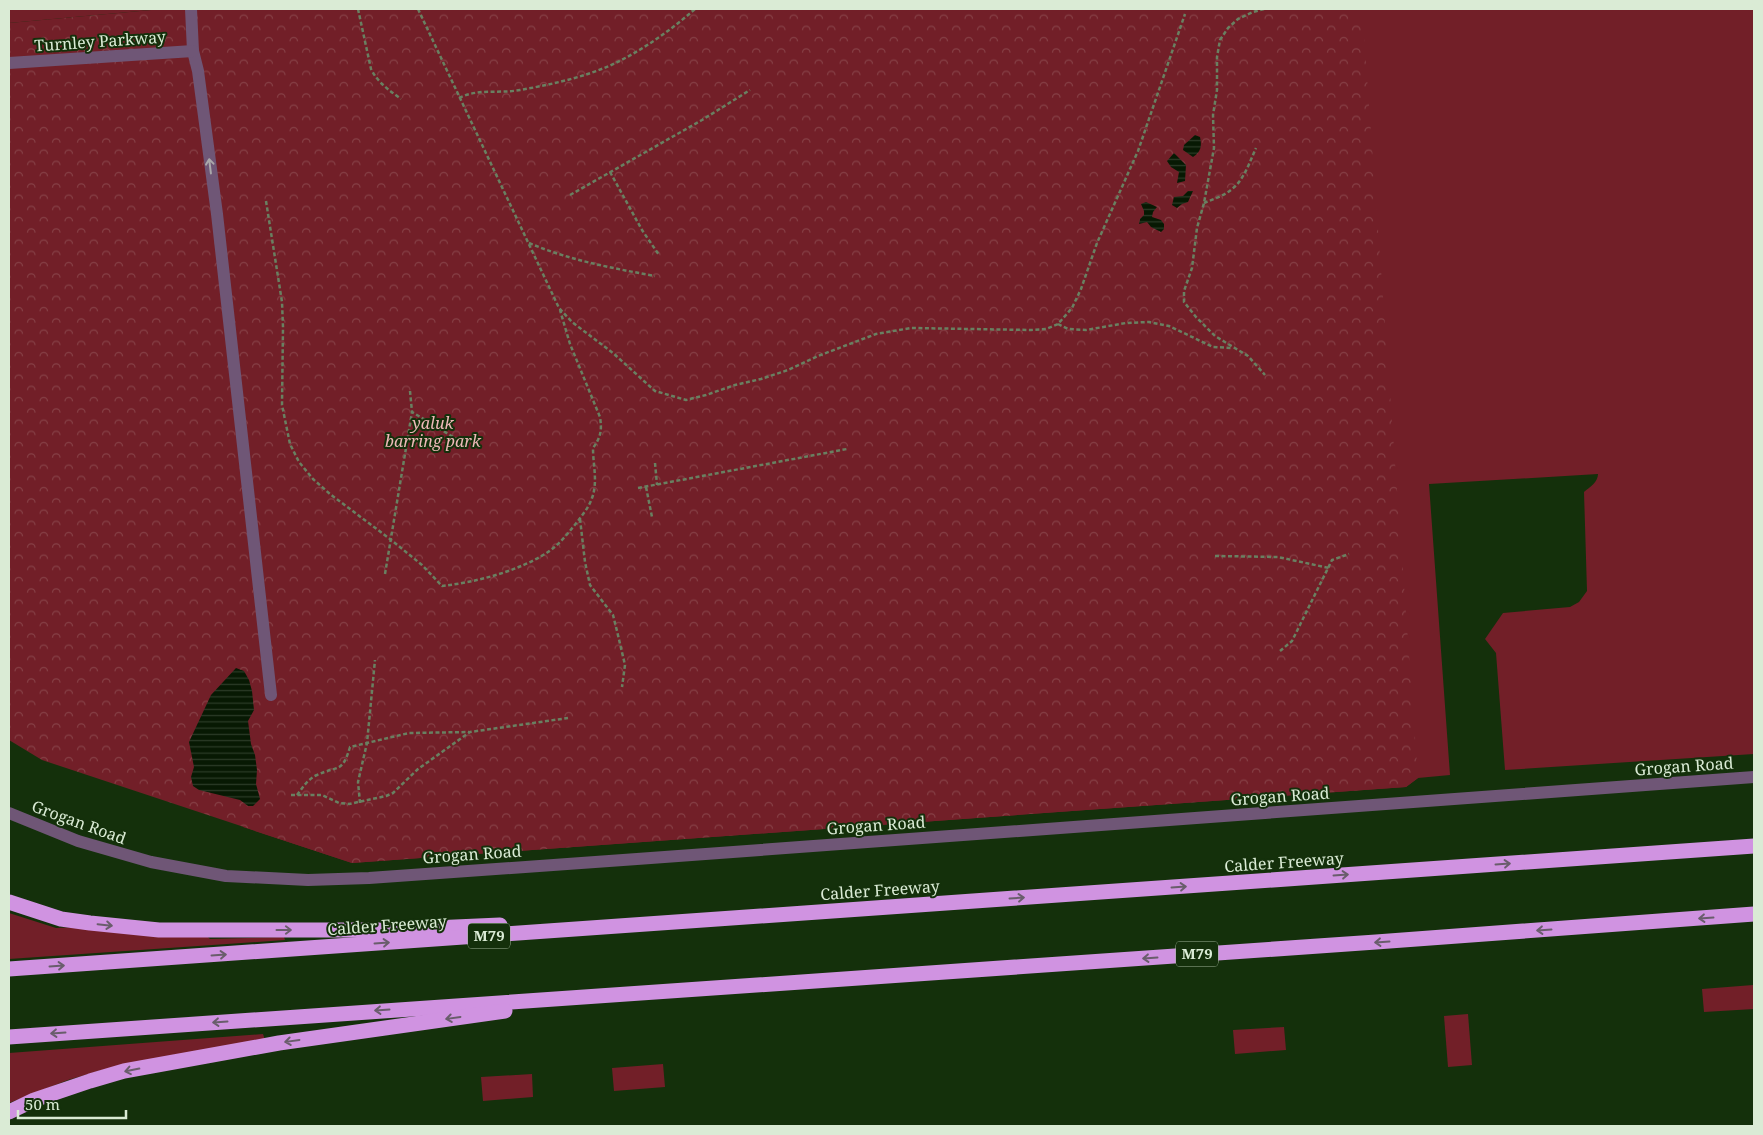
<svg xmlns="http://www.w3.org/2000/svg" width="1763" height="1135" font-family="'Noto Serif',serif">
  <defs>
    <pattern id="park-crowns" width="20" height="18" patternUnits="userSpaceOnUse" patternTransform="scale(1.25)"><rect width="20" height="18" fill="#721f28"/><path d="M2 6a3 3 0 1 1 6 0M12 15a3 3 0 1 1 6 0" fill="none" stroke="#864046"/></pattern>
    <pattern id="water-rules" width="6" height="5" patternUnits="userSpaceOnUse" patternTransform="scale(1.25)"><rect width="6" height="5" fill="#071903"/><path d="M0 2.5h6" fill="none" stroke="#2b3b27"/></pattern>
  </defs>
  <rect width="100%" height="100%" fill="#14300b"/>
  <!-- green -->
  <g fill="#721f28">
    <polygon points="9,9 162,9 9,23"/>
    <path d="M 204,9 L 1754,9 L 1754,754 L 1505,770 L 1496,653 L 1485,639 L 1503,613 L 1570,607 L 1579,602 L 1587,591 L 1584,492 C 1590,487 1598,482 1598,474 L 1429,484 L 1450,775 L 1418,778 L 1406,787 L 352,863 L 243,827 Z"/>
    <polygon points="9,913 56,928 79,927 207,936 210,939 284,937 285,940 9,959"/>
    <polygon points="1753,985 1754,1009 1704,1012 1702,989"/>
    <polygon points="1468,1014 1472,1065 1448,1067 1444,1016"/>
    <polygon points="1284,1027 1286,1050 1235,1054 1233,1030"/>
    <polygon points="263,1034 265,1040 102,1070 68,1080 9,1103 9,1053"/>
    <polygon points="663,1064 665,1087 614,1091 612,1068"/>
    <polygon points="532,1074 533,1097 483,1101 481,1077"/>
  </g>
  <!-- park -->
  <polygon fill="url(#park-crowns)" points="162,9 1362,9 1418,778 1406,787 352,863 42,760 9,740 9,23"/>
  <!-- water -->
  <g fill="url(#water-rules)">
    <path d="M 1195,135 L 1200,137 C 1202,146 1201,152 1193,157 L 1183,150 L 1184,145 Z"/>
    <polygon points="1174,153 1186,165 1185,181 1177,183 1179,172 1171,167 1167,161"/>
    <polygon points="1188,191 1193,191 1188,202 1182,204 1177,208 1172,205 1174,197 1183,196"/>
    <polygon points="1146,202 1157,207 1153,212 1152,217 1161,220 1164,224 1164,229 1161,232 1151,227 1147,222 1139,224 1140,219 1144,215 1144,211 1141,204"/>
    <polygon points="236,668 244,671 249,680 252,691 254,710 248,721 251,744 255,755 257,770 256,784 260,799 253,806 248,806 240,800 199,790 193,786 191,777 194,767 189,742 211,695"/>
  </g>
  <g fill="none" stroke-linecap="round" stroke-linejoin="round">
    <!-- path -->
    <g stroke="#698061" stroke-width="2.5" stroke-dasharray="4 2.5" stroke-linecap="butt">
      <path d="M 358,9 L 371,69 C 378,83 389,90 401,99"/>
      <polyline points="418,9 559,308 572,322 613,353 655,391 686,400 706,395 735,385 761,379 788,370 818,356 876,334 911,328 1031,330 1046,329 1058,324 1072,308 1081,289 1097,243 1138,151 1185,14"/>
      <polyline points="1264,9 1253,12 1238,19 1228,28 1220,40 1217,57 1217,90 1213,115 1214,148 1204,203 1197,228 1192,268 1184,291 1184,302 1196,317 1215,336 1248,356 1265,375"/>
      <path d="M 459,98 C 479,88 498,94 520,90 C 549,85 581,78 609,66 C 640,52 670,31 695,9"/>
      <polyline points="610,172 642,230 659,255"/>
      <polyline points="570,195 702,120 750,90"/>
      <path d="M 266,201 L 282,302 L 283,327 L 282,405 L 290,444 L 299,462 L 313,479 L 330,494 L 390,539 L 422,565 L 442,586 C 477,582 519,571 548,552 C 560,544 569,532 578,521 C 583,514 589,507 592,498 C 598,482 593,465 593,448 C 601,437 602,430 600,417 L 570,344 L 560,310"/>
      <path d="M 1204,203 C 1213,199 1224,196 1232,189 C 1244,180 1250,161 1256,148"/>
      <path d="M 529,243 C 569,260 611,268 655,276"/>
      <polyline points="1058,324 1068,329 1086,330 1126,323 1149,322 1169,326 1213,347 1232,348"/>
      <polyline points="410,391 412,412"/>
      <polyline points="655,463 657,485"/>
      <polyline points="646,487 652,517"/>
      <polyline points="638,488 847,449"/>
      <polyline points="580,519 585,562 590,585 613,615 617,631 625,665 622,687"/>
      <polyline points="1215,556 1278,557 1329,568"/>
      <polyline points="385,574 412,412 463,443"/>
      <polyline points="1280,651 1292,641 1332,560 1349,554"/>
      <polyline points="291,795 322,795 339,803 349,804 386,796 393,793 418,769 470,732 568,718"/>
      <path d="M 297,795 C 303,787 308,779 317,775 C 338,765 342,774 350,747 L 409,733 L 469,732"/>
      <polyline points="360,803 358,782 367,743 375,660"/>
    </g>
    <!-- minor -->
    <g stroke="#6f5676" stroke-width="12">
      <polyline points="191,9 193,51 198,71 217,214 271,695"/>
      <polyline points="9,63 193,51"/>
      <polyline points="9,813 78,841 151,862 226,876 308,880 369,878 637,859 1754,777"/>
    </g>
    <!-- highway -->
    <g stroke="#d093e1" stroke-width="15">
      <polyline points="9,902 61,919 90,923 159,930 388,930 500,925"/>
      <polyline points="9,969 1754,846"/>
      <polyline points="9,1037 1376,942 1754,914"/>
      <polyline points="9,1112 34,1100 90,1081 124,1071 279,1043 505,1011"/>
    </g>
  </g>
  <!-- one-way arrows -->
  <defs><path id="oneway-shaft" d="M-6 0H5M1.5-3L5.5 0L1.5 3" fill="none" stroke-width="1.6" stroke-linecap="round" stroke-linejoin="round" transform="scale(1.25)"/></defs>
  <use stroke="#aaa8aa" href="#oneway-shaft" transform="translate(210 166) rotate(-97)"/>
  <g stroke="#695d6b">
    <use href="#oneway-shaft" transform="translate(1503 864) rotate(-4)"/>
    <use href="#oneway-shaft" transform="translate(1341 875) rotate(-4)"/>
    <use href="#oneway-shaft" transform="translate(1179 887) rotate(-4)"/>
    <use href="#oneway-shaft" transform="translate(1017 898) rotate(-4)"/>
    <use href="#oneway-shaft" transform="translate(1706 918) rotate(176)"/>
    <use href="#oneway-shaft" transform="translate(105 925) rotate(6)"/>
    <use href="#oneway-shaft" transform="translate(284 930)"/>
    <use href="#oneway-shaft" transform="translate(1544 930) rotate(176)"/>
    <use href="#oneway-shaft" transform="translate(1382 942) rotate(176)"/>
    <use href="#oneway-shaft" transform="translate(382 943) rotate(-4)"/>
    <use href="#oneway-shaft" transform="translate(219 955) rotate(-4)"/>
    <use href="#oneway-shaft" transform="translate(1150 958) rotate(176)"/>
    <use href="#oneway-shaft" transform="translate(57 966) rotate(-4)"/>
    <use href="#oneway-shaft" transform="translate(382 1010) rotate(176)"/>
    <use href="#oneway-shaft" transform="translate(453 1018) rotate(172)"/>
    <use href="#oneway-shaft" transform="translate(220 1022) rotate(176)"/>
    <use href="#oneway-shaft" transform="translate(58 1033) rotate(176)"/>
    <use href="#oneway-shaft" transform="translate(292 1041) rotate(172)"/>
    <use href="#oneway-shaft" transform="translate(132 1070) rotate(169)"/>
  </g>
  <g text-anchor="middle" stroke-width="4" stroke-linejoin="round" paint-order="stroke">
    <!-- shield labels -->
    <g fill="#14300b" stroke="#9fb398" stroke-width="1">
      <rect x="468" y="923.5" width="42" height="25" rx="4"/>
      <rect x="1176" y="941.5" width="42" height="25" rx="4"/>
    </g>
    <g font-size="15" font-weight="bold" fill="#daebd5">
      <text x="489" y="941">M79</text>
      <text x="1197" y="959">M79</text>
    </g>
    <!-- street labels -->
    <g font-size="16" fill="#daebd5" stroke="#14300b">
      <text transform="translate(100 41) rotate(-4)" y="6">Turnley Parkway</text>
      <text transform="translate(1684 766) rotate(-4)" y="6">Grogan Road</text>
      <text transform="translate(1280 796) rotate(-4)" y="6">Grogan Road</text>
      <text transform="translate(79 822) rotate(20)" y="6">Grogan Road</text>
      <text transform="translate(876 825) rotate(-4)" y="6">Grogan Road</text>
      <text transform="translate(472 854) rotate(-4)" y="6">Grogan Road</text>
      <text transform="translate(1284 862) rotate(-4)" y="6">Calder Freeway</text>
      <text transform="translate(880 890) rotate(-4)" y="6">Calder Freeway</text>
      <text transform="translate(387 925) rotate(-4)" y="6">Calder Freeway</text>
    </g>
    <!-- park labels -->
    <g font-size="16" font-style="italic" fill="#efb9b9" stroke="#14300b">
      <text x="433" y="429">yaluk<tspan x="433" dy="18">barring park</tspan></text>
    </g>
  </g>
  <!-- border -->
  <rect width="1763" height="1135" fill="none" stroke="#daebd5" stroke-width="20"/>
  <!-- scale -->
  <path d="M18 1110v8h108v-8" fill="none" stroke="#daebd5" stroke-width="2.5"/>
  <text x="25" y="1110" font-size="15" fill="#daebd5" stroke="#14300b" stroke-width="4" paint-order="stroke">50 m</text>
</svg>
